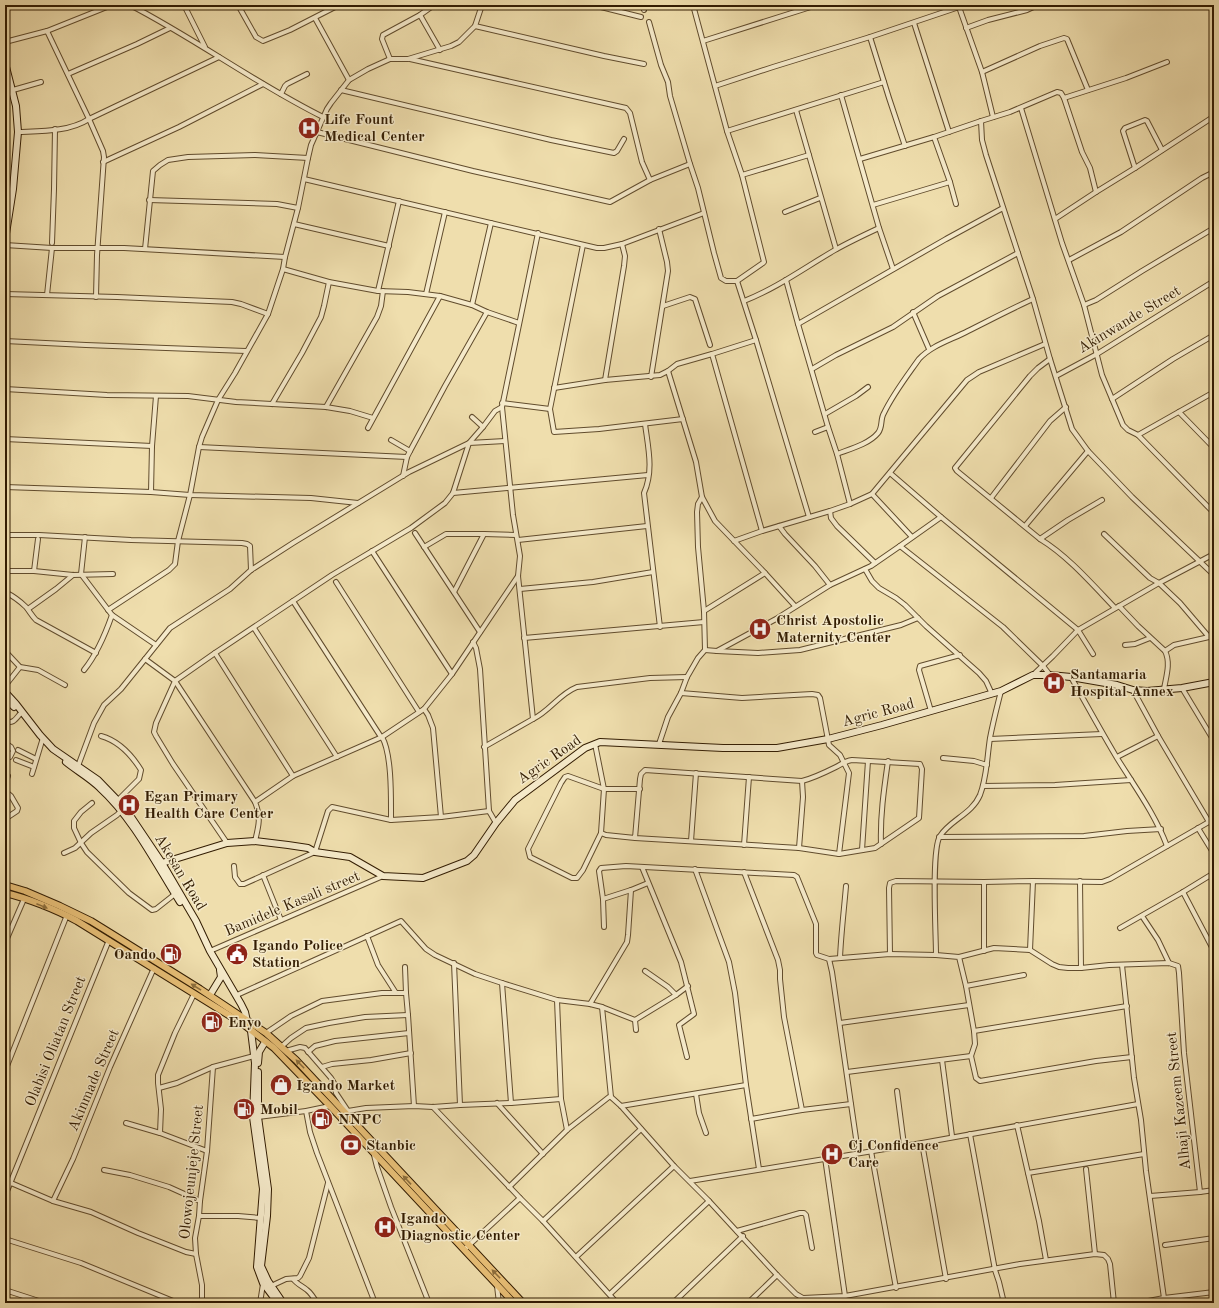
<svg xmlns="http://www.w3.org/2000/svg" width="1219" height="1308" font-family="'Old Standard TT',serif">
  <rect width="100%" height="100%" fill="#efdead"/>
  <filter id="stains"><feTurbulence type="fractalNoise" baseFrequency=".005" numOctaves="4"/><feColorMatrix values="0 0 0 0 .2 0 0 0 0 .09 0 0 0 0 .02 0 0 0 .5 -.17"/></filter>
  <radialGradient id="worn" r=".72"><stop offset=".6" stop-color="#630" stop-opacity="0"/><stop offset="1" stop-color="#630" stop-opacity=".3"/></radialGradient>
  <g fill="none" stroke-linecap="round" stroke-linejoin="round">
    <!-- street casing -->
    <g stroke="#614c2d" stroke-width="6">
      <g id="street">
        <path d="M 130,5 C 196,39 256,84 323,117"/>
        <polyline points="184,5 205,47"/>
        <polyline points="238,5 256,37 263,41 290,30 339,5"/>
        <polyline points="593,5 641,17"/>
        <polyline points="643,5 644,10"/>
        <polyline points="959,7 982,72 993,117"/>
        <polyline points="420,15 440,50"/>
        <polyline points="315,18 349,80"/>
        <polyline points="649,22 661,65 668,82 670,96 690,164 698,188 714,253 721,278 726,281 737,281 763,263 764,262 742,175 727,131 693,5"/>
        <polyline points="914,23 949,132"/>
        <polyline points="475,26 604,56 644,64"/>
        <polyline points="966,28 988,20 1027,10 1038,5"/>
        <polyline points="47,31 89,119 103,151 104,157 97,255 96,297"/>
        <polyline points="870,37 889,98 905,146"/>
        <polyline points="703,41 817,5"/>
        <polyline points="5,42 47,31 112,5"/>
        <polyline points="390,59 382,39 383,35 420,15 434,5"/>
        <polyline points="410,59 626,108 630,113 642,162 650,180"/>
        <polyline points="982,72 1040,46 1064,38 1067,39 1088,90"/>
        <polyline points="68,74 137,44 170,28"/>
        <polyline points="715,86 773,67 870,37 965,5"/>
        <polyline points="13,90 41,82"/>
        <polyline points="341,90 551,140 614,153 617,151 624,139"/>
        <polyline points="281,94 285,86 287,84 307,74"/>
        <polyline points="841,95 879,228 893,269"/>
        <polyline points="1064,98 1126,78 1167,62"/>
        <polyline points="1021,108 1062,243 1084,305 1102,375 1123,425 1128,430 1138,435 1214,513"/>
        <polyline points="796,110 836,249"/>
        <polyline points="981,121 982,140 986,155 1033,299 1050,359 1072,429 1088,451 1132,497 1214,575"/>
        <polyline points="727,131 884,82"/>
        <path d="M 18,132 C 41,131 69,132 89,119 L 219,57"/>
        <polyline points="317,132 473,171 610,202 650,180 690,164"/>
        <polyline points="860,159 934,137 981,121 1010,112 1057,92 1061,93 1064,98 1082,152 1090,168 1096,192"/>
        <polyline points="103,162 179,127 263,84"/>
        <polyline points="1135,168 1123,131 1125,128 1145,120 1147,121 1162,150"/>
        <polyline points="742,175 809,155"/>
        <polyline points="304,179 597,248 604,248 622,244 704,213"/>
        <polyline points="950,182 956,204"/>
        <polyline points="149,200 277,204 298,208"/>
        <polyline points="873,205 950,182 934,137"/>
        <polyline points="785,212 820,198"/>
        <polyline points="1055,219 1096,192 1135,168 1210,119"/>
        <polyline points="294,224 389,246"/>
        <polyline points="52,243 54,189 55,129"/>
        <polyline points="5,245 52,248 124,248 285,257"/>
        <polyline points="583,245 550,409 554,432 599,429 683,419"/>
        <polyline points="145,249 153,171 160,165 168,160 188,157 255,155 308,158"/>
        <polyline points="1069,260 1121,232 1202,178 1214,172"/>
        <polyline points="283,269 329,282 378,291 408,292 440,296 472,305 487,312 519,323"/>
        <polyline points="786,280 798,324 828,427"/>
        <polyline points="737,281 756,340 809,517"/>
        <polyline points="378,291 399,201"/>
        <polyline points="5,294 117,297 232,302 241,304 268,314"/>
        <polyline points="426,294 445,212"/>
        <polyline points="47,295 52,248"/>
        <path d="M 744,301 C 777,288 804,268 835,250 C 849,242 864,235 879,228"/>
        <polyline points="472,305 491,223"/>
        <polyline points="1084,305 1096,300 1142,271 1214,228"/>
        <polyline points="663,306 690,297 695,299 710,345"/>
        <polyline points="913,312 929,349"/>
        <polyline points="798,324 946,239 1003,208"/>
        <polyline points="756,340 712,354 762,531"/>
        <polyline points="5,341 86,345 246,351"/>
        <path d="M 1050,359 L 1038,368 L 1030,376 L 955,468 L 957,471 L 1040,539 C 1068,556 1092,584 1115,608"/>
        <polyline points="812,369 836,355 893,327 938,296 1018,253"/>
        <polyline points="668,371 696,462 702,497 715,521 765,573 795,606"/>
        <polyline points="1056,376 1097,354 1214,281"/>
        <polyline points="651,377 668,271 667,262 659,229"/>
        <polyline points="605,380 624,266 625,256 622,244"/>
        <polyline points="554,388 605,380 660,375 668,371 677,364 712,354"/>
        <polyline points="5,389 107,395 188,396 236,402 326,407 350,411 373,418"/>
        <polyline points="1112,399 1173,359 1214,335"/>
        <polyline points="502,403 550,409"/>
        <polyline points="272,404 302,353 321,317 324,306 329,282"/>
        <polyline points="326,407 377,317 381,306 383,291"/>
        <polyline points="1179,412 1214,448"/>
        <polyline points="825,414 856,396 868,387"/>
        <polyline points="472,417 483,427"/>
        <path d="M 645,424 C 648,447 654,471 644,493 L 660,627"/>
        <polyline points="368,428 440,296"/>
        <polyline points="815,432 828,427 837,454 850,504"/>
        <polyline points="1138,435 1214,392"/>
        <polyline points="5,439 152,446"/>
        <polyline points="391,440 410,451"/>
        <polyline points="199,447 407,457"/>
        <path d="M 837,454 C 850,449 869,444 878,433 C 883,427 880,419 884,413 C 893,394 907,376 919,359 C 932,345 951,340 968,331 C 990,320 1011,309 1033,299"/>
        <polyline points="890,473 941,517"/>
        <polyline points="403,476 407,457 410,451 445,386 487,312"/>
        <polyline points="5,487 151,492 190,495 311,498 358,503"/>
        <polyline points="151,492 152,446 156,396"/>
        <polyline points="453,493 648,475"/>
        <polyline points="872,494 912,537"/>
        <polyline points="991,498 1050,421 1066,407"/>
        <polyline points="830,511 831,518 837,526 875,563"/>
        <polyline points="779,526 785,534 815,566 830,585"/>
        <polyline points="1025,526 1088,451"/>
        <polyline points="415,533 480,632"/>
        <polyline points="484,534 516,535"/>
        <polyline points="1104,534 1150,578 1159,583 1180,603 1209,637 1174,645 1165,651"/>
        <polyline points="5,535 39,535 131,540 242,543 247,544 250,546 251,570"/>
        <polyline points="85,537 81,574 112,615 156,645"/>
        <polyline points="1040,539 1068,520 1102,500"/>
        <polyline points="518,540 647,526"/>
        <polyline points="734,541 762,531 830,511 850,504 872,494 967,380 979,372 1045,344"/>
        <polyline points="900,546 941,517 1078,630 1093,654"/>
        <polyline points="424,547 446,534 484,534 454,592"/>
        <polyline points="372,551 452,674"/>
        <polyline points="865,569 872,581 879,588 896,598 905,605 926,626 979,673 986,681 992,694"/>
        <polyline points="5,571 34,571 73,575 113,574"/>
        <polyline points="34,571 38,539"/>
        <polyline points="336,582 419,712"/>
        <polyline points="520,589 593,582 653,572"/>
        <path d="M 5,592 C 13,596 20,601 26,607 C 30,612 32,616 36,620 L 96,653"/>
        <polyline points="293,601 381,737"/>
        <path d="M 1119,606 L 1138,626 L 1165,651 C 1171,663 1166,677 1164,689"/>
        <polyline points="28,609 56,589 73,575"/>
        <polyline points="108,610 169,570 175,564 178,541 190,495 199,447 202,437 218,400 235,373 268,314 283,269 285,257 298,208 308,158 311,145 327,109 331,103 349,80 368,69 390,59 408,59 451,46 459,42 475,26 482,5"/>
        <polyline points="704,611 765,573"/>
        <polyline points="254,628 337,757"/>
        <polyline points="524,638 704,622"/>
        <polyline points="473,642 476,648 480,669 489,811 496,823"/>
        <polyline points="1125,645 1135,644 1150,638"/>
        <polyline points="705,650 717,651 776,619 830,585 871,566 900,546 1003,627 1043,666 1050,675"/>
        <polyline points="5,651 20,667 38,670 65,685"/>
        <polyline points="717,651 758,653 800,650 901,625 918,618"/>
        <polyline points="215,653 293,776"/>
        <polyline points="145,659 175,681 255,802"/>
        <path d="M 84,670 C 97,654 105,635 112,615"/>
        <polyline points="1033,675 1053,656 1078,630 1159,583 1214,554"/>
        <path d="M 1071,677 C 1086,704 1101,731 1117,758 C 1135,787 1155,814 1167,846"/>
        <polyline points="5,686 20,667"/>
        <polyline points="1182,688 1214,741"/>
        <polyline points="1133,690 1158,736 1209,822"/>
        <polyline points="681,693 742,698 812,694 818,695 820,698 829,745 840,755 849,773 839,854"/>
        <polyline points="424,709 428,715 433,728 441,817"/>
        <polyline points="931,711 919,670 920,666 960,655"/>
        <path d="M 533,719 C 550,711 559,694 577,687 L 650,678 L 687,677"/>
        <path d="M 5,721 C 13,724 15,720 20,714"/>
        <path d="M 101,736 C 119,741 131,754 141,770 L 139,779 L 118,800"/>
        <path d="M 382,737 C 392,754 391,799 391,820"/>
        <polyline points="990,739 1102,734"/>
        <polyline points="5,743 11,747 13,751 10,757 5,758"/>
        <polyline points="595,744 604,789 640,789"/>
        <polyline points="659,744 668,717 681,693 687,677 698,658 705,650 704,611 698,547 697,512 698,504 702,497"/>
        <polyline points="484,747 533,719 518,576 520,556 513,515 502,407 538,233"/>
        <polyline points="18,750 36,759"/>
        <polyline points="1117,757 1158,736"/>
        <polyline points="943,758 974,761 987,765"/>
        <polyline points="16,760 34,767"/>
        <polyline points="78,766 94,723 104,705 121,689 170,628 230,589 251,570 293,543 409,472 469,443 483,427 495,411 502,407"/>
        <polyline points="32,774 42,741"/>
        <polygon points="568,776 604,789 601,833 583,870 577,878 572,878 530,857 528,849 561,783 565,777"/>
        <polyline points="5,783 8,776"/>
        <polyline points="983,786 1055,785 1131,780"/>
        <polyline points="5,791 11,796 18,808 17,811 8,817"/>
        <polyline points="92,803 81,812 74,821 74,828 81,843 87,852 129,893 152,910 156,909 175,894"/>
        <polyline points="1198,828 1214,854"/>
        <path d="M 601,833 L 606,835 L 635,838 L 799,848 L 839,854 L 875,848 L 919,818 L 922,769 L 920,764 L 852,760 C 845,761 842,764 836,767 C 826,772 814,778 802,781 L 645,770 L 641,774 L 640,779 L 635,838"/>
        <polyline points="939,837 1084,836 1127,831 1161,829"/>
        <path d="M 255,841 C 259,825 261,817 255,802 L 293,776 L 382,737 L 424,709 L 452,674 L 518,576"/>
        <polyline points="691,841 696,773"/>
        <polyline points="227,843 173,764 156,736 154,732 156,723 175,681 215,653 332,575 411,528 445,503 453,493 469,443 505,441"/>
        <path d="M 881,844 C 880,816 884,789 888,761"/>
        <polyline points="744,845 749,777"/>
        <polyline points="799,848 803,797 802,781"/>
        <polyline points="862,850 868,761"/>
        <polyline points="64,853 75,848 91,833 117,815 121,811"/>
        <polyline points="234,866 235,877 240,884 244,884 315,852 328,811 332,807 391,820 441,817 489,811"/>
        <polyline points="642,867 681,962 694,1014 679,1025 687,1057"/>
        <polyline points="695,869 729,962 735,993 746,1085 759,1169"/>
        <polyline points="744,872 778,960 780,970 780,979 784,1017 802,1110"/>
        <polyline points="263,875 281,920"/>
        <polyline points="1080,881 1081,968"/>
        <polyline points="1183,892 1214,951"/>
        <polyline points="603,899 631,890 648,883"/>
        <polyline points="1142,916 1158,940 1169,963"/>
        <polyline points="604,927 603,899 599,871 601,868 626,866 794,875 797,877 816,924 816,953 817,955 829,959 890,954 936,955"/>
        <polyline points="1120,928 1183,892 1214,873"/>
        <polyline points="367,936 378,965 396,993 406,993 408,1015 414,1106"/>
        <polyline points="5,943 24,899"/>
        <polyline points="1030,950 1033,881"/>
        <polyline points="210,951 383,876"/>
        <polyline points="984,951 984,882"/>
        <polyline points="890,954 889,888 890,883 896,881 984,882 1033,881 1102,882 1110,879 1214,819"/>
        <polyline points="959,957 994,948 1030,950 1052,964 1059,967 1068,968 1081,968 1109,965 1169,963 1178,966 1179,973 1184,1053 1200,1192 1150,1196"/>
        <path d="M 840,958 C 841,934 844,910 846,886"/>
        <polyline points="829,959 832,972 851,1104 858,1152"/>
        <polyline points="454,963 460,1105"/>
        <polyline points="1122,965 1134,1078 1141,1120 1146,1171 1164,1298"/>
        <polyline points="405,967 406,993"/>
        <polyline points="645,971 668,987 676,995"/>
        <polyline points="502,983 511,1103"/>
        <polyline points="966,986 1024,975"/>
        <polyline points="237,995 401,921 426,949 435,955 475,974 502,983 557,1000 590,1004 602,1007 635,1020 676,995 688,986"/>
        <polyline points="557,1000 561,1099 567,1130"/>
        <polyline points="590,1004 627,942 628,935 631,890"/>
        <polyline points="602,1007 611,1097 621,1106 674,1166 709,1201 777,1275 796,1294 803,1298 845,1296 1020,1264 1095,1254 1104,1255 1108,1259 1110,1264 1114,1303"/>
        <polyline points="635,1020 636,1030"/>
        <polyline points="840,1023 969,1005"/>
        <polyline points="974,1031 1127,1006"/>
        <polyline points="266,1033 291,1016 322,1001 382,993 396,993"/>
        <polyline points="281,1047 291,1038 306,1028 329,1023 365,1017 408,1015"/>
        <polyline points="286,1051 300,1047 305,1048 331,1078 334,1083 336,1093 348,1111"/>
        <polyline points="308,1052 315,1046 335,1041 409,1033"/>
        <path d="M 971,1056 L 975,1044 L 974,1031 L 966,986 L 959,957 L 936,955 C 936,934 931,850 940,836 C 950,820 972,814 980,795 C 987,777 987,757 990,738 C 993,722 997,707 1001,691"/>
        <polyline points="942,1060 952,1136"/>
        <polyline points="322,1067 332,1064 371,1060 411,1053"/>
        <polyline points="5,1071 67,915"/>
        <polyline points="847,1072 971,1056 976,1078 980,1081 1096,1061 1132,1057"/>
        <polyline points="159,1088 177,1083 213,1067 254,1056"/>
        <polyline points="897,1091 904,1145"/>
        <polyline points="696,1094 699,1113 706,1133"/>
        <polyline points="497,1103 543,1154"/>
        <polyline points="621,1106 746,1085"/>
        <polyline points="433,1107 520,1198 543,1221 617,1303"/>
        <polyline points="306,1111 310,1132 317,1153 375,1303"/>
        <polyline points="344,1112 348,1111 366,1108 414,1106 433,1107 460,1105 511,1103 561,1099"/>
        <polyline points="258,1117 306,1111 330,1106"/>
        <polyline points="751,1119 802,1110 851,1104"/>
        <polyline points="126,1123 160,1133 207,1151"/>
        <polyline points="1017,1125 1039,1221 1046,1260"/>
        <polyline points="160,1133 161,1109 158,1083 158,1075 175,1033 194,994"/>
        <polyline points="970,1134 995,1270 999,1282 1004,1303"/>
        <polyline points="922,1143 946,1279"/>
        <polyline points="871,1151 896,1288"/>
        <polyline points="374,1155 377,1167 391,1207 429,1303"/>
        <polyline points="825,1158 845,1296"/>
        <polyline points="1086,1169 1095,1254"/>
        <polyline points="104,1170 130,1175 169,1187 200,1201"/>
        <polyline points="1028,1173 1144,1154"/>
        <polyline points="690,1181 922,1143 1138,1104"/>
        <polyline points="11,1183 53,1201 91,1212 138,1233 186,1252 196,1254"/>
        <polyline points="509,1187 567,1130 609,1097 611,1097"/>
        <polyline points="1200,1192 1214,1190"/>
        <polyline points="5,1196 109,940"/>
        <polyline points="53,1201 73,1159 110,1067 154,968"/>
        <polyline points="199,1216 238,1216 261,1218"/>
        <polyline points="543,1221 641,1129"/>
        <polyline points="737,1231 800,1213 804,1213 806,1215 812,1248"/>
        <polyline points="5,1239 81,1263 178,1303"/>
        <polyline points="1165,1245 1214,1238"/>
        <polyline points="467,1247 520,1198"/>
        <polyline points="576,1257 674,1166"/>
        <path d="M 293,1279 C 297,1284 302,1286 307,1290 C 311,1293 314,1298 317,1303"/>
        <polyline points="271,1286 286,1279 298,1278 300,1276 309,1258 328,1183"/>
        <polyline points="497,1286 499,1303"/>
        <polyline points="5,1290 45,1303"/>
        <polyline points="610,1294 709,1201"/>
        <polyline points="202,1303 202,1285 196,1254 195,1238 199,1216 200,1201 207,1151 213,1067"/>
        <polyline points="260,1303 263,1284"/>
        <polyline points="673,1303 743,1236"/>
        <polyline points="748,1303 777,1275"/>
        <polyline points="1103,1303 1109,1303"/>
        <polyline points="1138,1303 1164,1298 1214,1292"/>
      </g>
    </g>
    <!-- secondary casing -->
    <g stroke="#321c02" stroke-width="8">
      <g id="secondary">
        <polyline points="5,63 16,106 18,132 13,189 5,240"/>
        <polyline points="5,692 16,704 40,735 53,749 98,780 125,808 162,863 196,921 210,951 241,1004 245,1012 247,1021"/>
        <polyline points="5,698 14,707"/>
        <path d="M 66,762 C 77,771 90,778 100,788 C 133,818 156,864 180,902"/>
        <polyline points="162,863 227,843 255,841 288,845 308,848 315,852 350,857 383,876 423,878 467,861 474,855 496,823 515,800 585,748 600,742 723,748 777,748 828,739 882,725 1001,691 1033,675 1050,675 1071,677 1117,685 1133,690 1147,691 1182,688 1214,682"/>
        <polyline points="210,995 221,977 220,970"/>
        <polyline points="251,1031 255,1063 253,1117 263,1189 257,1267 263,1283 278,1303"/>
        <polyline points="258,1063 259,1052 265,1042"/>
        <polyline points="258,1072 258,1117 268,1189 267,1216 261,1266 268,1281 283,1303"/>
      </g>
    </g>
    <!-- primary casing -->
    <g stroke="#321c02" stroke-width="8">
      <g id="primary">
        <polyline points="5,885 25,891 60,906 91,921 112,934 200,989 266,1033 296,1060 523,1303"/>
        <path d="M 5,893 C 27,898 57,910 77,921 L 243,1024 L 274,1048 L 330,1106 L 514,1303"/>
      </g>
    </g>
    <!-- street -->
    <use href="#street" stroke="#f5eaca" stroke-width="4"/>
    <!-- secondary -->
    <use href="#secondary" stroke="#f5eaca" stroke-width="6"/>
    <!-- primary -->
    <use href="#primary" stroke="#e8bf76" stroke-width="6"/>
  </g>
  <!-- one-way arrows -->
  <defs><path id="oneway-solid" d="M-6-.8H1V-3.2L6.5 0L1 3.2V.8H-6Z"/></defs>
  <g fill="#8d6e3c">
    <use href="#oneway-solid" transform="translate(42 906) rotate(22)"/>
    <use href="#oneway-solid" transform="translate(196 987) rotate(-148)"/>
    <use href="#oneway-solid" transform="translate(300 1064) rotate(-134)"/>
    <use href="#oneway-solid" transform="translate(407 1180) rotate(-133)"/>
    <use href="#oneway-solid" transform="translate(496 1274) rotate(-134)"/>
  </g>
  <!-- icons -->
  <defs>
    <g id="hospital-disc" transform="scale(1.15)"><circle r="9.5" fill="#8f2418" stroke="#f5eaca"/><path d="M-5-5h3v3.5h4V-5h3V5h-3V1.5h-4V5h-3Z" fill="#fff"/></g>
    <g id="fuel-disc" transform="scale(1.15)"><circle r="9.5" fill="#8f2418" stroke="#f5eaca"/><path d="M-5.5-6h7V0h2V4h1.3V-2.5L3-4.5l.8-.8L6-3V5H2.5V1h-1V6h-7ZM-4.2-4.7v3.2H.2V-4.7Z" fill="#fff"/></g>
    <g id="civic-disc" transform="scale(1.15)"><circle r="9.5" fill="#8f2418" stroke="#f5eaca"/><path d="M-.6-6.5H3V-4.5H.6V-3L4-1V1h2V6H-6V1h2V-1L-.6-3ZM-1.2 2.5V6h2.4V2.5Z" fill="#fff"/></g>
    <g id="shop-disc" transform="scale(1.15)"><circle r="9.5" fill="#8f2418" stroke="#f5eaca"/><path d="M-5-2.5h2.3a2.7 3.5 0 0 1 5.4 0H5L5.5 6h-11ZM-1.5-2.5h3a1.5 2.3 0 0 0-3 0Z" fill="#fff"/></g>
    <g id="bank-disc" transform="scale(1.15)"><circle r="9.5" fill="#8f2418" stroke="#f5eaca"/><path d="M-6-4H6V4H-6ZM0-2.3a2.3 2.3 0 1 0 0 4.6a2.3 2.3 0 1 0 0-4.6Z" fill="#fff"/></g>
  </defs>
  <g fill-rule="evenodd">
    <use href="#hospital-disc" x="309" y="128"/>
    <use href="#hospital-disc" x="760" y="629"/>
    <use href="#hospital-disc" x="1054" y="683"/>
    <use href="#hospital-disc" x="129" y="805"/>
    <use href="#fuel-disc" x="171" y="954"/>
    <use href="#civic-disc" x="237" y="954"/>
    <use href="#fuel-disc" x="212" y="1022"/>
    <use href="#shop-disc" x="281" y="1085"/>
    <use href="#fuel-disc" x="244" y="1109"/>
    <use href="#fuel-disc" x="322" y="1119"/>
    <use href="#bank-disc" x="351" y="1145"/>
    <use href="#hospital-disc" x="832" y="1154"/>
    <use href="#hospital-disc" x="385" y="1227"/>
  </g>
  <g text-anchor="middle" stroke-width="3" stroke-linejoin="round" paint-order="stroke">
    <!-- poi labels -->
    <g font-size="15" font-weight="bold" fill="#321c02" stroke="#f5eaca" text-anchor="start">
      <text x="324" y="124">Life Fount<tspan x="324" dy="17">Medical Center</tspan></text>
      <text x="776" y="625">Christ Apostolic<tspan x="776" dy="17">Maternity Center</tspan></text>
      <text x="1070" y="679">Santamaria<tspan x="1070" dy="17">Hospital Annex</tspan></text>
      <text x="144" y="801">Egan Primary<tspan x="144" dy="17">Health Care Center</tspan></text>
      <text x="252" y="950">Igando Police<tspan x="252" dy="17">Station</tspan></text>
      <text x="156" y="959" text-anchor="end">Oando</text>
      <text x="228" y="1027">Enyo</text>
      <text x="296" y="1090">Igando Market</text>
      <text x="260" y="1114">Mobil</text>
      <text x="338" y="1124">NNPC</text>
      <text x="366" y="1150">Stanbic</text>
      <text x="848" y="1150">Cj Confidence<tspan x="848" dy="17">Care</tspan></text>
      <text x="400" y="1223">Igando<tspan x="400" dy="17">Diagnostic Center</tspan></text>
    </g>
    <!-- street labels -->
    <g font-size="15" fill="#321c02" stroke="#f5eaca">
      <text transform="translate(1129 319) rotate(-31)" y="5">Akinwande Street</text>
      <text transform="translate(878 712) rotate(-15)" y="5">Agric Road</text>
      <text transform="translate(549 759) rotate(-35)" y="5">Agric Road</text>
      <text transform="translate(181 872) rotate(59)" y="5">Akesan Road</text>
      <text transform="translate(292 903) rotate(-23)" y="5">Bamidele Kasali street</text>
      <text transform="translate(55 1041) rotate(-68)" y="5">Olabisi Oliatan Street</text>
      <text transform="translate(93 1080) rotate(-67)" y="5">Akinmade Street</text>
      <text transform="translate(1178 1101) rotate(-96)" y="5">Alhaji Kazeem Street</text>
      <text transform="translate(191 1172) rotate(-84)" y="5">Olowojeunjeje Street</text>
    </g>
  </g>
  <!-- margin -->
  <rect width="1219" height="1308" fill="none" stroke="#efdead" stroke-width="20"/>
  <rect x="6" y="6" width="1207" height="1296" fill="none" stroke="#321c02" stroke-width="2"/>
  <rect x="10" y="10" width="1199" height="1288" fill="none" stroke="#321c02"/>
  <rect width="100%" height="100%" filter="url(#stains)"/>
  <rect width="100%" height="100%" fill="url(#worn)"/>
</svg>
